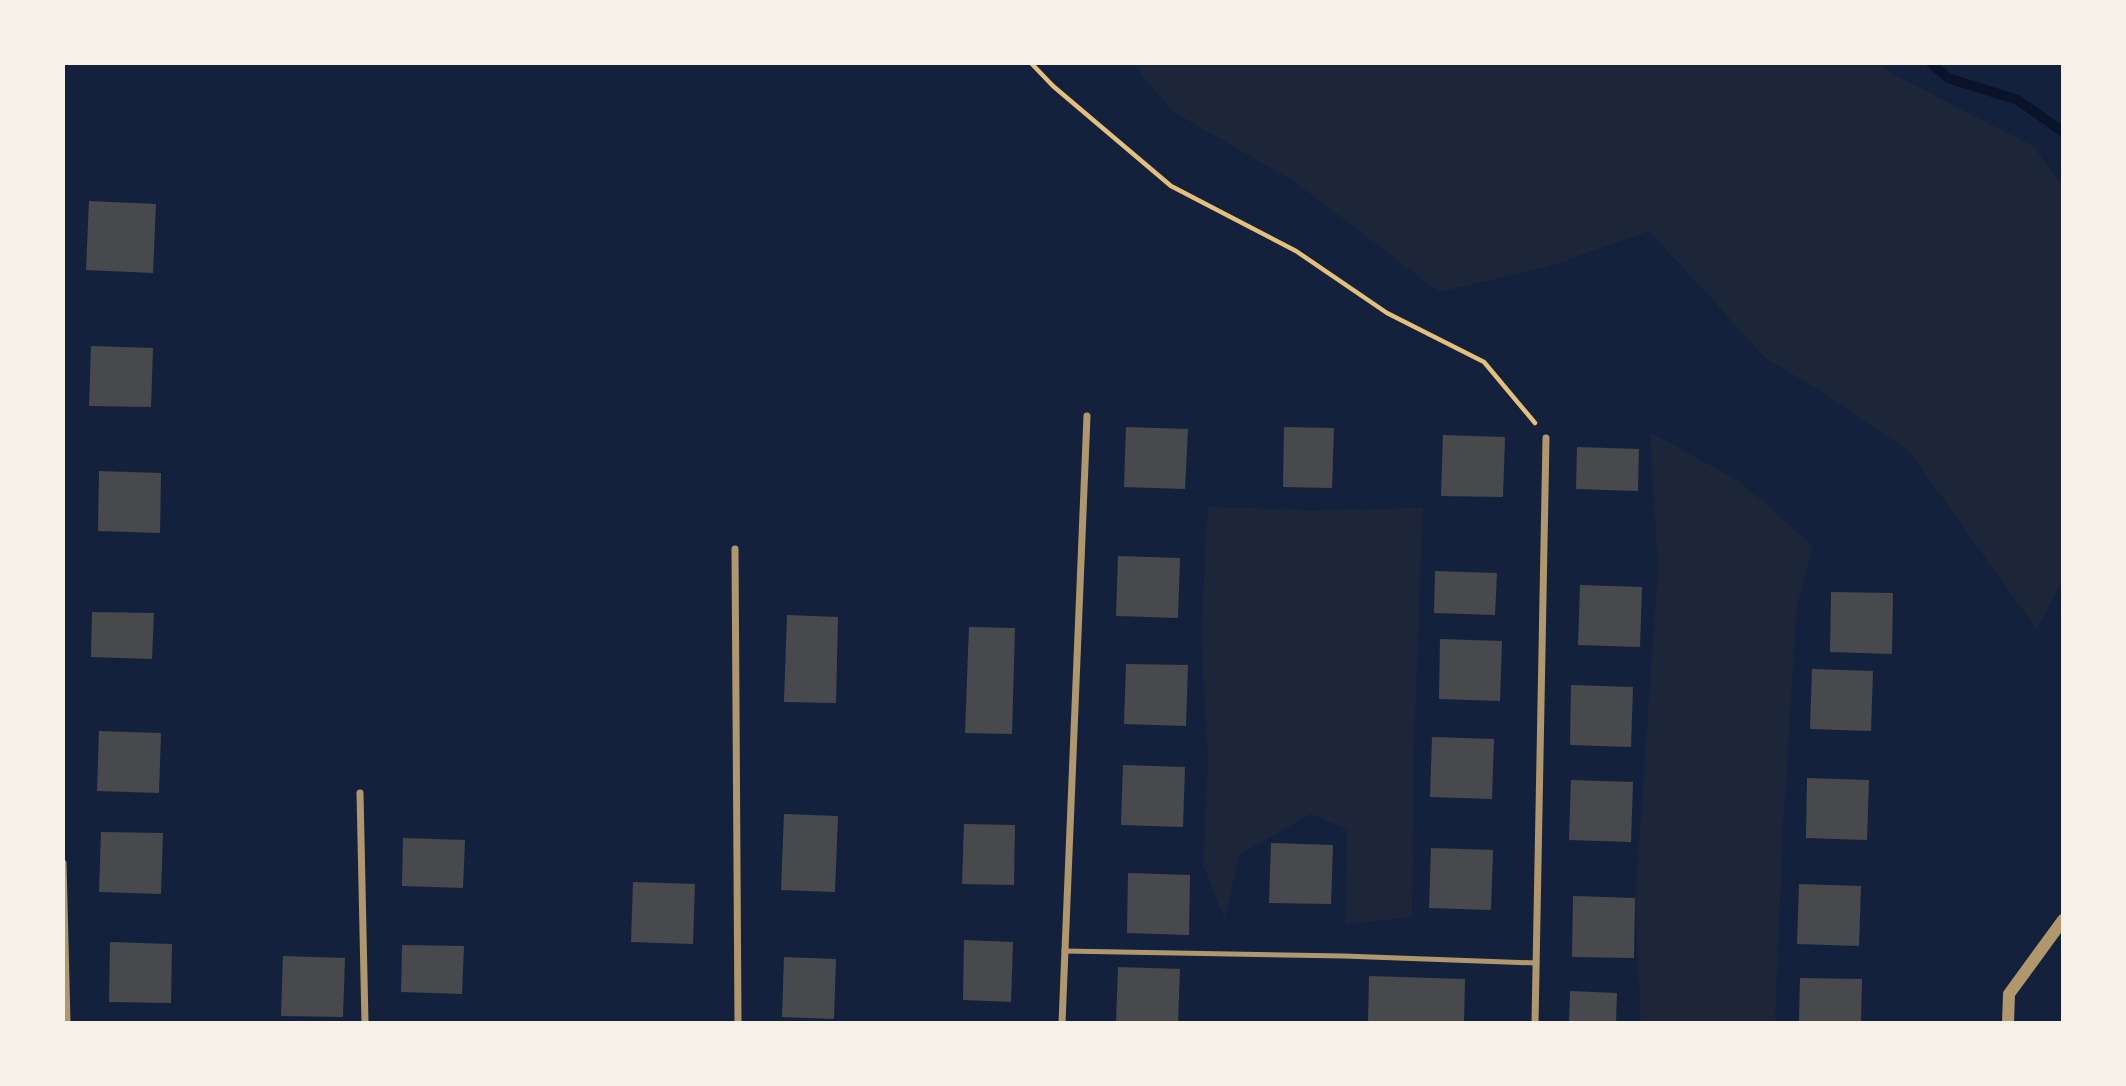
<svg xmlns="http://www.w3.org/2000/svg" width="2126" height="1086" font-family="'Times New Roman',serif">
  <rect width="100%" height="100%" fill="#14213d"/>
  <!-- green -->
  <g fill="#1d2539">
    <polygon points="1132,63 1881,63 1892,74 2033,146 2063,187 2063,579 2037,630 1909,451 1823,393 1766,358 1649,231 1553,265 1439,292 1295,182 1172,111"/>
    <polygon points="1650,432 1739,481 1813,546 1797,605 1783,827 1775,1023 1641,1023 1635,903 1658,568"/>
    <polygon points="1208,507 1312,510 1423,508 1414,742 1412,917 1345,924 1347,830 1311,814 1239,855 1225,920 1203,865 1208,763 1201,632"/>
  </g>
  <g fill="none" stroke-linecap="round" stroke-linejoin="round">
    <!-- stream -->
    <polyline stroke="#0b132b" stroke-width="10" points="1931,63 1948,78 2018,100 2063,132"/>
  </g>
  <!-- building -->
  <g fill="#48494c">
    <polygon points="89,201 156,204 153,273 86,270"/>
    <polygon points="91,346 153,348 151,407 89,406"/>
    <polygon points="1126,427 1188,429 1185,489 1124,487"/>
    <polygon points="1284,427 1334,428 1332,488 1283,487"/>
    <polygon points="1443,435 1505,437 1503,497 1441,496"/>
    <polygon points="1577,447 1639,449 1638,491 1576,489"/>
    <polygon points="99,471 161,473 160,533 98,531"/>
    <polygon points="1118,556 1180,558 1178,618 1116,616"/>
    <polygon points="1435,571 1497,573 1495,615 1434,613"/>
    <polygon points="1580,585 1642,587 1640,647 1578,645"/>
    <polygon points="1831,592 1893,593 1892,654 1830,652"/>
    <polygon points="92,612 154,613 152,659 91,657"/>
    <polygon points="787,615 838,617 836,703 784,702"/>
    <polygon points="969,627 1015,628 1012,734 965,733"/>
    <polygon points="1440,639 1502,641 1500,701 1439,699"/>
    <polygon points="1126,664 1188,665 1186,726 1124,724"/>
    <polygon points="1812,669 1873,671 1871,731 1810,729"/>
    <polygon points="1571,685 1633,687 1631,747 1570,745"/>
    <polygon points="99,731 161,733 159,793 97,791"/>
    <polygon points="1432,737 1494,739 1492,799 1430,797"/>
    <polygon points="1123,765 1185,767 1183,827 1121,825"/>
    <polygon points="1807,778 1869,780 1867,840 1806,838"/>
    <polygon points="1571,780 1633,782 1631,842 1569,840"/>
    <polygon points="784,814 838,816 835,892 781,890"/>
    <polygon points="964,824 1015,825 1014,885 962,884"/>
    <polygon points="101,832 163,833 161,894 99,892"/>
    <polygon points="403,838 465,840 463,888 402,886"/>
    <polygon points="1271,843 1333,845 1331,904 1269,903"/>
    <polygon points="1431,848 1493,850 1491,910 1429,908"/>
    <polygon points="1128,873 1190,875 1189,935 1127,933"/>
    <polygon points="633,882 695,884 693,944 631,942"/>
    <polygon points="1799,884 1861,886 1859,946 1797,944"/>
    <polygon points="1573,896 1635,898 1634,958 1572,957"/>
    <polygon points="964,940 1013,942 1011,1002 963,1000"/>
    <polygon points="110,942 172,944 171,1003 109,1002"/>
    <polygon points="402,945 464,946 462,994 401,992"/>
    <polygon points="283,956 345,958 343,1017 281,1016"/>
    <polygon points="784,957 836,959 834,1019 782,1017"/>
    <polygon points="1118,967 1180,969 1178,1023 1116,1023"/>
    <polygon points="1369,976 1465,979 1464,1023 1368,1023"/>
    <polygon points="1800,978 1862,979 1861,1023 1799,1022"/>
    <polygon points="1570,991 1617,993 1616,1023 1569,1023"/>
  </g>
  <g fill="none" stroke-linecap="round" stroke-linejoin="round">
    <!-- path -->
    <polyline stroke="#e5c07b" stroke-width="4.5" points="1031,63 1053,86 1171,186 1296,251 1387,313 1484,362 1535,423"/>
    <!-- service -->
    <polyline stroke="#b1986c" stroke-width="5" points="1064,951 1344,956 1536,963"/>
    <!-- minor -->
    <g stroke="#b1986c" stroke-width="7">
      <polyline points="735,549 738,1023"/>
      <polyline points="360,793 365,1023"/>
      <polyline points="63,863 67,1023"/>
      <polyline points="1062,1023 1087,416"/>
      <polyline points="1535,1023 1546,438"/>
    </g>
    <!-- tertiary -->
    <polyline stroke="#b1986c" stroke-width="12" points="2008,1023 2009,994 2063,920"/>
  </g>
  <!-- border -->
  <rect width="2126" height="1086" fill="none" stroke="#f6f1e7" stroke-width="130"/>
</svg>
